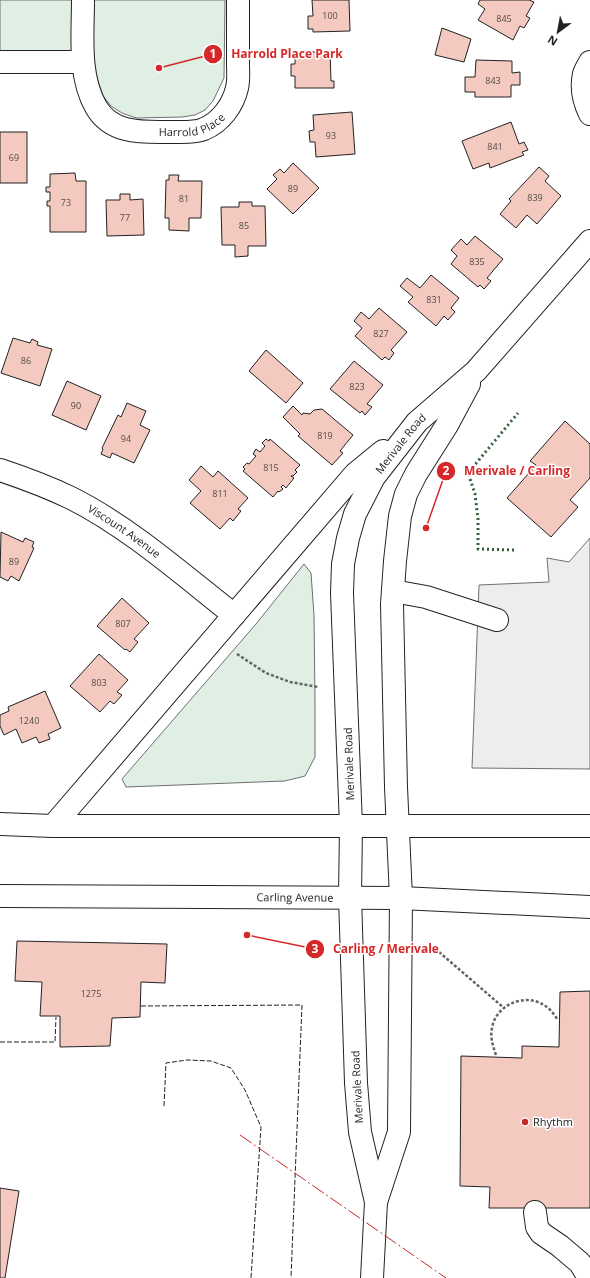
<svg xmlns="http://www.w3.org/2000/svg" width="590" height="1278" font-family="'Open Sans',sans-serif">
  <rect width="100%" height="100%" fill="#fff"/>
  <!-- green -->
  <g fill="#e0efe3" stroke="#6f6f6f">
    <polygon points="0,0 225,0 224,78 213,101 205,110 195,115 182,117 136,118 122,113 111,106 103,96 98,81 92,57 0,56"/>
    <polygon points="304,564 311,573 314,615 315,700 315,757 305,776 285,781 126,787 122,779 256,624"/>
  </g>
  <!-- parking -->
  <polygon fill="#ededed" stroke="#6f6f6f" points="590,538 590,769 472,768 479,585 549,582 547,558 569,562"/>
  <!-- building -->
  <g fill="#f3c9c0" stroke="#222">
    <polygon points="312,0 349,0 350,31 313,32 313,29 308,29 308,16 313,16"/>
    <polygon points="480,0 529,0 534,2 526,16 530,18 524,28 520,26 513,40 478,20 485,9 478,4"/>
    <polygon points="442,28 471,39 464,62 435,55"/>
    <polygon points="295,52 330,52 331,81 334,81 334,88 295,88 295,76 291,76 291,64 295,64"/>
    <polygon points="476,60 512,61 512,73 520,72 520,85 511,85 511,97 475,97 475,92 465,92 465,77 475,77"/>
    <polygon points="352,112 355,154 316,157 315,142 310,142 309,131 314,130 313,115"/>
    <polygon points="511,122 519,144 524,142 528,150 522,152 524,155 490,168 489,163 473,169 462,141"/>
    <rect x="0" y="132" width="27" height="51"/>
    <polygon points="293,163 319,188 293,214 267,189 277,179 273,175 280,169 284,173"/>
    <polygon points="539,167 549,176 545,181 561,196 537,224 527,215 516,228 500,214 511,201 509,199"/>
    <polygon points="75,173 76,181 86,181 86,232 50,232 50,206 47,206 47,201 50,201 50,192 46,192 46,187 50,187 50,174"/>
    <polygon points="169,175 179,175 178,181 202,181 201,218 189,218 189,231 169,230 169,218 165,218 166,180 169,180"/>
    <polygon points="120,194 130,194 130,200 143,199 144,235 107,236 106,200 120,200"/>
    <polygon points="239,202 252,202 252,206 265,206 266,246 248,246 248,256 235,257 235,245 222,245 221,207 239,207"/>
    <polygon points="475,236 503,259 487,278 491,281 484,289 480,285 478,287 451,264 457,256 451,250 461,239 467,245"/>
    <polygon points="431,275 459,298 451,308 455,312 448,320 444,316 436,326 408,302 413,297 400,286 407,278 420,288"/>
    <polygon points="379,308 407,332 391,350 394,353 389,360 385,357 382,360 355,336 362,328 354,321 361,312 369,319"/>
    <polygon points="13,338 30,343 32,339 38,342 37,345 52,349 40,386 1,373"/>
    <polygon points="266,350 303,383 286,403 249,371"/>
    <polygon points="354,361 383,385 367,404 372,407 365,415 362,411 360,413 330,389"/>
    <polygon points="67,381 101,396 86,430 52,415"/>
    <polygon points="127,403 146,411 140,425 150,430 134,463 112,453 110,458 101,454 103,449 102,448 118,415 121,417"/>
    <polygon points="293,406 302,415 303,413 310,414 314,410 322,409 353,435 340,451 343,453 332,465 298,436 300,434 283,417"/>
    <polygon points="565,421 590,444 590,478 570,500 578,507 551,537 507,498 536,465 530,461"/>
    <polygon points="266,439 269,441 270,439 300,465 295,470 297,472 293,476 291,476 294,478 286,488 283,485 281,487 283,489 279,492 278,491 273,497 243,471 245,469 243,467 247,463 249,464 256,456 253,454 256,449 260,452 265,446 262,443"/>
    <polygon points="201,466 213,477 218,471 248,498 238,509 241,511 233,521 230,518 220,529 190,503 201,491 189,480"/>
    <polygon points="1,532 23,542 25,538 34,542 32,547 34,548 19,581 11,576 8,581 0,577"/>
    <polygon points="122,598 149,623 134,639 138,642 130,652 126,649 125,650 97,626"/>
    <polygon points="99,654 128,680 117,692 122,695 114,704 110,701 100,712 70,686"/>
    <polygon points="45,691 61,728 48,734 50,739 39,743 36,737 22,743 16,729 4,735 0,726 0,715 9,711 8,707"/>
    <polygon points="17,941 167,944 165,983 141,982 140,1017 112,1018 110,1046 60,1047 60,1016 40,1016 42,982 15,981"/>
    <polygon points="590,991 590,1208 489,1208 490,1187 460,1186 461,1056 522,1058 522,1046 559,1047 560,992"/>
    <polygon points="0,1188 19,1191 5,1278 0,1278"/>
  </g>
  <g fill="none" stroke-linecap="round" stroke-linejoin="round">
    <!-- minor casing -->
    <g stroke="#222" stroke-width="24">
      <g id="minor">
        <path id="s1" d="M 83,0 C 83,34 78,76 96,107 C 112,135 144,132 172,132 C 182,132 195,133 204,129 C 221,122 233,105 237,88 C 239,80 238,71 238,64 C 238,42 238,21 238,0"/>
        <polyline points="0,62 83,62"/>
        <path d="M 590,62 C 588,66 585,70 584,74 C 581,87 584,102 590,114"/>
        <path id="s2" d="M 0,470 C 24,478 48,487 71,498 C 129,527 183,575 234,615"/>
        <polyline points="393,591 426,597 497,620"/>
        <polyline points="535,1212 537,1227 541,1233 560,1246 580,1263 589,1278"/>
      </g>
    </g>
    <!-- major casing -->
    <g stroke="#222" stroke-width="24">
      <g id="major">
        <polyline points="0,824 53,826 590,826"/>
        <polyline points="53,826 355,474 383,451"/>
        <path id="s3" d="M 0,896 L 401,898 L 590,907"/>
        <path id="s4" d="M 376,1202 L 360,1132 L 356,1083 L 350,897 L 351,826 L 342,593 L 343,564 L 348,538 L 355,514 L 374,477 L 417,422 L 476,371 L 590,241"/>
        <polyline points="372,1278 376,1202 399,1132 401,898 396,787 392,604 395,561 400,516 406,494 416,474 447,425 469,384"/>
      </g>
    </g>
    <!-- path -->
    <g stroke="#646464" stroke-width="2.5" stroke-dasharray="3 2" stroke-linecap="butt">
      <polyline points="237,654 266,673 290,682 318,687"/>
      <polyline points="439,952 504,1008"/>
      <path d="M 496,1055 C 493,1046 490,1038 492,1028 C 496,1003 529,991 548,1008 C 552,1011 555,1016 558,1020"/>
    </g>
    <!-- minor -->
    <use href="#minor" stroke="#fff" stroke-width="22"/>
    <!-- major -->
    <use href="#major" stroke="#fff" stroke-width="22"/>
    <!-- hedge -->
    <polyline stroke="#2f5e38" stroke-width="3" stroke-dasharray="2 3" stroke-linecap="butt" points="514,550 478,549 478,519 475,494 468,473 518,413"/>
    <!-- fence -->
    <g stroke="#222" stroke-width="1" stroke-dasharray="5 2" stroke-linecap="butt">
      <polyline points="141,1006 302,1005 291,1278"/>
      <polyline points="0,1042 55,1042 56,1017"/>
      <polyline points="164,1106 166,1063 187,1060 211,1061 231,1068 245,1090 261,1127 251,1278"/>
    </g>
    <!-- power -->
    <polyline stroke="#c62828" stroke-width="1" stroke-dasharray="14 3 2 3" stroke-linecap="butt" points="240,1135 446,1278"/>
  </g>
  <!-- markers -->
  <circle fill="#c62828" stroke="#fff" stroke-width="1.5" cx="525" cy="1122" r="4"/>
  <g text-anchor="middle" stroke-width="3" stroke-linejoin="round" paint-order="stroke">
    <!-- number labels -->
    <g font-size="9" fill="#564c4a">
      <text x="330" y="19">100</text>
      <text x="504" y="22">845</text>
      <text x="493" y="84">843</text>
      <text x="331" y="139">93</text>
      <text x="495" y="150">841</text>
      <text x="14" y="161">69</text>
      <text x="293" y="192">89</text>
      <text x="535" y="201">839</text>
      <text x="184" y="202">81</text>
      <text x="66" y="206">73</text>
      <text x="125" y="221">77</text>
      <text x="244" y="229">85</text>
      <text x="477" y="265">835</text>
      <text x="434" y="303">831</text>
      <text x="381" y="337">827</text>
      <text x="26" y="364">86</text>
      <text x="357" y="390">823</text>
      <text x="76" y="409">90</text>
      <text x="325" y="439">819</text>
      <text x="126" y="442">94</text>
      <text x="271" y="471">815</text>
      <text x="220" y="497">811</text>
      <text x="14" y="565">89</text>
      <text x="123" y="627">807</text>
      <text x="99" y="686">803</text>
      <text x="29" y="724">1240</text>
      <text x="91" y="997">1275</text>
    </g>
    <!-- street labels -->
    <g font-size="11" fill="#222" stroke="#fff">
      <text dy="4" stroke="none"><textPath href="#s1" startOffset="215">Harrold Place</textPath></text>
      <text dy="4" stroke="none"><textPath href="#s4" startOffset="776">Merivale Road</textPath></text>
      <text dy="4" stroke="none"><textPath href="#s2" startOffset="139">Viscount Avenue</textPath></text>
      <text transform="translate(349 764) rotate(-92)" y="4">Merivale Road</text>
      <text dy="4" stroke="none"><textPath href="#s3" startOffset="295">Carling Avenue</textPath></text>
      <text transform="translate(357 1087) rotate(-93)" y="4">Merivale Road</text>
    </g>
    <!-- poi labels -->
    <g font-size="11" fill="#222" stroke="#fff" text-anchor="start">
      <text x="533" y="1126">Rhythm</text>
    </g>
  </g>
  <!-- callouts -->
  <path fill="none" stroke="#d62828" stroke-width="1.5" d="M159 68L213 54M426 528L446 471M247 935L315 949"/>
  <g fill="#d62828" stroke="#fff" stroke-width="1.5">
    <circle cx="159" cy="68" r="4"/>
    <circle cx="426" cy="528" r="4"/>
    <circle cx="247" cy="935" r="4"/>
    <circle cx="213" cy="54" r="10"/>
    <circle cx="446" cy="471" r="10"/>
    <circle cx="315" cy="949" r="10"/>
  </g>
  <g font-size="12" text-anchor="middle" font-weight="bold" fill="#fff">
    <text x="213" y="58">1</text>
    <text x="446" y="475">2</text>
    <text x="315" y="953">3</text>
  </g>
  <g font-size="12" text-anchor="middle" font-weight="bold" fill="#d62828" stroke="#fff" stroke-width="3" stroke-linejoin="round" paint-order="stroke">
    <text x="287" y="58">Harrold Place Park</text>
    <text x="517" y="475">Merivale / Carling</text>
    <text x="386" y="953">Carling / Merivale</text>
  </g>
  <!-- north arrow -->
  <g transform="translate(558 32) rotate(212)" stroke="#ffffff" stroke-width="3" paint-order="stroke">
  <path d="M0-3L7 15L0 10L-7 15Z" fill="#222222"/>
  <text y="-6" font-size="11" font-weight="bold" text-anchor="middle" fill="#222222">N</text>
  </g>
</svg>
